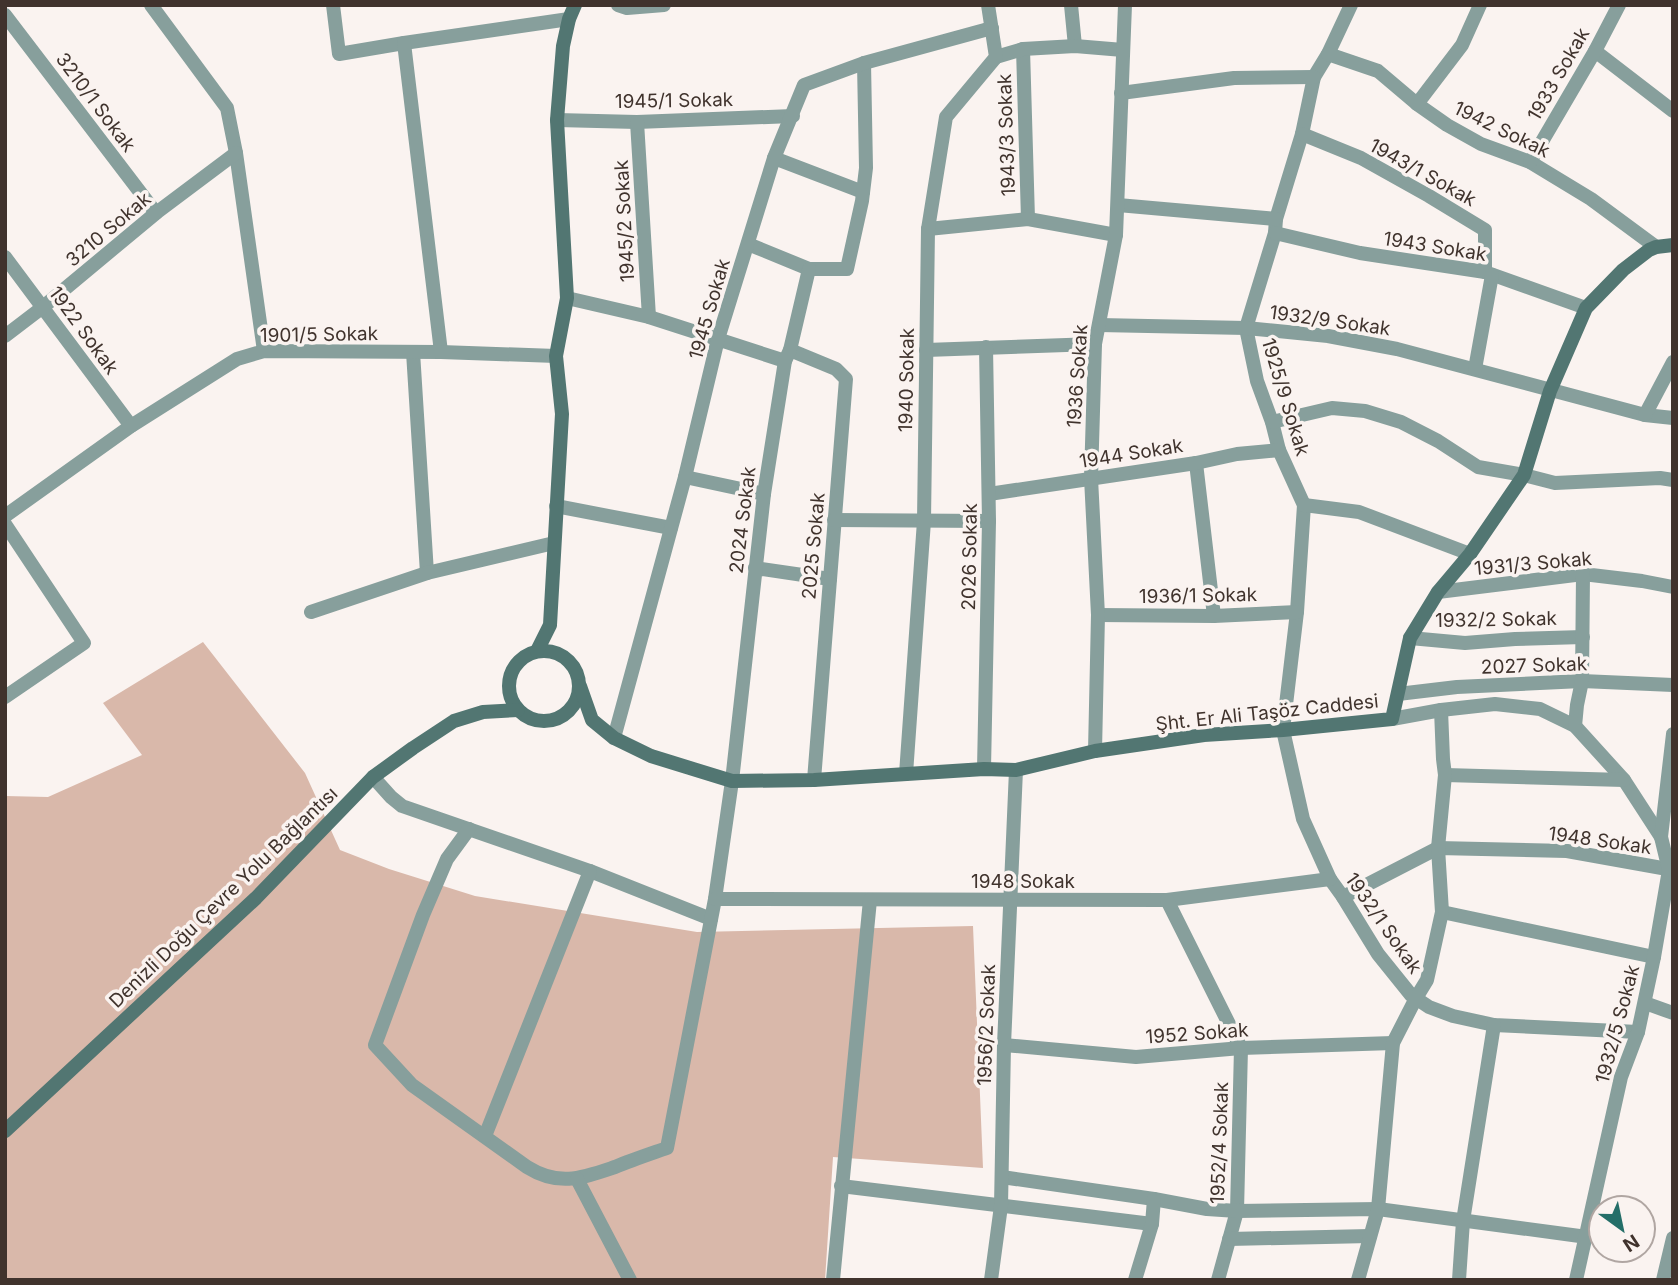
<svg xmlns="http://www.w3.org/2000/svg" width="1678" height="1285" font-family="Inter,sans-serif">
  <rect width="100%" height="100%" fill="#faf3f0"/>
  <!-- green -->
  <polygon fill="#d9b8aa" points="203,642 305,773 340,850 389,869 475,896 697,932 973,926 983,1168 833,1157 825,1280 5,1280 5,796 48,797 142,755 103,703"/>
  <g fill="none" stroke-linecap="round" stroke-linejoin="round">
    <!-- street -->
    <g stroke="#879f9c" stroke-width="14">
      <polyline points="151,5 227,108 236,153 264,351"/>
      <polyline points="333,5 339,54 404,43 569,19"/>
      <polyline points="618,5 627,8 664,5"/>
      <polyline points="1071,5 1075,46"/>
      <polyline points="1351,5 1328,54 1314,77 1302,134 1276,219 1275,233 1246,328 1257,381 1272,422 1279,450 1304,505 1297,612 1283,730 1303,819 1330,879 1343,897 1378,954 1411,995 1429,1007 1453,1016 1494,1025 1638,1032"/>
      <polyline points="5,15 156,213"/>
      <polyline points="404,43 441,352"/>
      <polyline points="1023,49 1028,219"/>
      <polyline points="1595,51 1673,111"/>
      <polyline points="1328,54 1378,71 1417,104 1447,125 1481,144 1530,162 1591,199 1656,247"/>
      <polyline points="996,57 1023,49 1075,46 1123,50"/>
      <polyline points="1121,93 1234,78 1314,77"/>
      <polyline points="1417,104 1462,45 1480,5"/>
      <polyline points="557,120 637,122 793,116"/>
      <polyline points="637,122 649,317"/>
      <polyline points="1302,134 1361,158 1429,196 1485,230 1485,272"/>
      <polyline points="774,158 863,192"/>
      <polyline points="1530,162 1595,51 1619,5"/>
      <polyline points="1118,205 1276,219"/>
      <polyline points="928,229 1028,219 1116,235"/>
      <polyline points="1275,233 1360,253 1485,272 1586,308"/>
      <polyline points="748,244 809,269 847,269 862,201 866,168 864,63"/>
      <polyline points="5,257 131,426"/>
      <polyline points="567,298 649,317 785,361"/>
      <polyline points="1099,325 1246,328 1328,336 1397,349 1645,415 1673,418"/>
      <polyline points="5,336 43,307 156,213 236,153"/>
      <polyline points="790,350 836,369 846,379 814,780"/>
      <polyline points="926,350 1095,344"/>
      <polyline points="413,352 427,573"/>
      <polyline points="1475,369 1492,275"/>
      <polyline points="1645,415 1673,362"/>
      <polyline points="1272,422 1332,408 1365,411 1401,422 1438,441 1478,467 1524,475 1555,483 1660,478 1673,480"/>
      <polyline points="1196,463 1214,616"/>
      <polyline points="685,477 764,494"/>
      <polyline points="989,494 1196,463 1237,454 1279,450"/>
      <polyline points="1304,505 1359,512 1470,554"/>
      <polyline points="556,506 671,528"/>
      <polyline points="5,516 131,426 237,359 264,351 441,352 556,356"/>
      <polyline points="834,520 989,521"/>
      <polyline points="5,524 84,643 5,697"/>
      <polyline points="755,568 830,579"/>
      <polyline points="1438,592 1583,574 1642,581 1673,587"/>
      <polyline points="311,612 427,573 554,543"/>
      <polyline points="1098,615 1214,616 1297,612"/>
      <polyline points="1410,638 1465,643 1515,639 1583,637"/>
      <polyline points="1398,694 1457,687 1582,681 1673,685"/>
      <polyline points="1392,719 1441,710 1495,704 1540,709 1575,726 1624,780 1661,837"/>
      <polyline points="1575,726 1577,705 1582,681 1583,574"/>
      <polyline points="614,738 685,477 718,339 774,158 804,85 864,63 992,28"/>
      <polyline points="1095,751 1098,615 1091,478 1095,344 1116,235 1125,5"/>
      <polyline points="984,769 989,521 986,347"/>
      <polyline points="906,774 924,521 928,229 946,117 996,57 988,5"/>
      <polyline points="1445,775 1624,780"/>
      <polyline points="373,777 391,797 402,806 590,871 711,919"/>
      <path d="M 469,829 L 447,859 L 423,915 L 375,1045 L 412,1085 L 527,1167 C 559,1187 582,1178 615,1167 C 632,1160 650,1154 667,1148 L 715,899 L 732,781 L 764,494 L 785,361 L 790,350 L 809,269"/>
      <polyline points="1343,897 1438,848 1567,851 1673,870"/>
      <polyline points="715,899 1167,900 1330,879"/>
      <polyline points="1167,900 1241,1048 1237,1211 1218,1280"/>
      <polyline points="1442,912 1654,957"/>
      <polyline points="1645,1003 1673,1013"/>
      <polyline points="1004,1045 1136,1057 1241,1048 1393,1043"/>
      <polyline points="485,1136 590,871"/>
      <polyline points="1002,1177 1154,1199 1207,1209 1237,1211 1378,1209 1587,1237"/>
      <polyline points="577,1179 630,1280"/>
      <polyline points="841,1186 1152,1224"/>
      <polyline points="1229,1239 1370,1236"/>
      <polyline points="833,1280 870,900"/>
      <polyline points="991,1280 1001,1206 1004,1045 1016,770"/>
      <polyline points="1135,1280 1152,1224 1154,1199"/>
      <polyline points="1358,1280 1378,1209 1393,1043 1416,998 1427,980 1442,912 1438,848 1445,775 1443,759 1441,710"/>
      <polyline points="1459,1280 1463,1221 1494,1025"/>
      <polyline points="1576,1280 1621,1077 1638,1032 1654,957 1669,870 1661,837 1673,734"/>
      <polyline points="1663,1280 1673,1238"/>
    </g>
    <!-- secondary -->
    <g stroke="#527672" stroke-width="14">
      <circle cx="544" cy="686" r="35"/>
      <polyline points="537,651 550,625 562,414 556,356 567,298 557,120 563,46 569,19 575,5"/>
      <polyline points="580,686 592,720 614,738 651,756 732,781 814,780 984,769 1016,770 1095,751 1204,735 1283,730 1392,719 1410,638 1438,592 1470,554 1524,475 1550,391 1586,308 1623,270 1649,250 1656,247 1673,245"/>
      <polyline points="5,1131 256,898 373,777 413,748 454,721 483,712 518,710"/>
    </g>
  </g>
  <g text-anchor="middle" stroke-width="7" stroke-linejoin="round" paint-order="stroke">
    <!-- street labels -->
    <g font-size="19" fill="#40332d" stroke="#faf3f0">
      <text transform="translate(1558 74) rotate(-60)" y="7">1933 Sokak</text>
      <text transform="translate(674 100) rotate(-1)" y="7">1945/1 Sokak</text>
      <text transform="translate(96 102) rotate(53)" y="7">3210/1 Sokak</text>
      <text transform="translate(1502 129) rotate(26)" y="7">1942 Sokak</text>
      <text transform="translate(1006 135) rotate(-92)" y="7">1943/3 Sokak</text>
      <text transform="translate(1423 172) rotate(29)" y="7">1943/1 Sokak</text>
      <text transform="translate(624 221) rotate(-93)" y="7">1945/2 Sokak</text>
      <text transform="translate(108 229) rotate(-40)" y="7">3210 Sokak</text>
      <text transform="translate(1435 246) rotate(9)" y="7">1943 Sokak</text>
      <text transform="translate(709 309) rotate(-74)" y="7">1945 Sokak</text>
      <text transform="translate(1330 320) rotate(8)" y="7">1932/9 Sokak</text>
      <text transform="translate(84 330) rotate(54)" y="7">1922 Sokak</text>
      <text transform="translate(319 334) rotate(-1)" y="7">1901/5 Sokak</text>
      <text transform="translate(1077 376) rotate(-86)" y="7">1936 Sokak</text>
      <text transform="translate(906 380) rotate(-89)" y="7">1940 Sokak</text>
      <text transform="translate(1286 397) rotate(73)" y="7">1925/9 Sokak</text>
      <text transform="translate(1131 453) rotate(-9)" y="7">1944 Sokak</text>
      <text transform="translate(742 520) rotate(-83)" y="7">2024 Sokak</text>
      <text transform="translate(813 546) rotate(-85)" y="7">2025 Sokak</text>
      <text transform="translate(969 557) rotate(-89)" y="7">2026 Sokak</text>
      <text transform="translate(1533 563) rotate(-5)" y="7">1931/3 Sokak</text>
      <text transform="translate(1198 595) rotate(-1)" y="7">1936/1 Sokak</text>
      <text transform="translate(1496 619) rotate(-1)" y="7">1932/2 Sokak</text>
      <text transform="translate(1534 665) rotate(-2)" y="7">2027 Sokak</text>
      <text transform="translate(1267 712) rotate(-6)" y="7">Şht. Er Ali Taşöz Caddesi</text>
      <text transform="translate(1600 840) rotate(8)" y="7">1948 Sokak</text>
      <text x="1023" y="888">1948 Sokak</text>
      <text transform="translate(223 897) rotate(-44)" y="7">Denizli Doğu Çevre Yolu Bağlantısı</text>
      <text transform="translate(1384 923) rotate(55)" y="7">1932/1 Sokak</text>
      <text transform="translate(1617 1024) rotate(-75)" y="7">1932/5 Sokak</text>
      <text transform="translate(986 1025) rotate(-88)" y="7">1956/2 Sokak</text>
      <text transform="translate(1197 1033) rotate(-4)" y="7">1952 Sokak</text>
      <text transform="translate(1219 1143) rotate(-88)" y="7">1952/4 Sokak</text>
    </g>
  </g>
  <!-- border -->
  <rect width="1678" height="1285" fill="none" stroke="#40332d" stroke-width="14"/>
  <!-- north arrow -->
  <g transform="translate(1622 1229) rotate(147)"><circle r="33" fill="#faf3f0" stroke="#b0a6a2" stroke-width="2"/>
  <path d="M0-5L12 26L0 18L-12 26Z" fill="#246e68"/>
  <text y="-10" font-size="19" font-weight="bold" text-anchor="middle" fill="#40332d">N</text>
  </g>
</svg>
